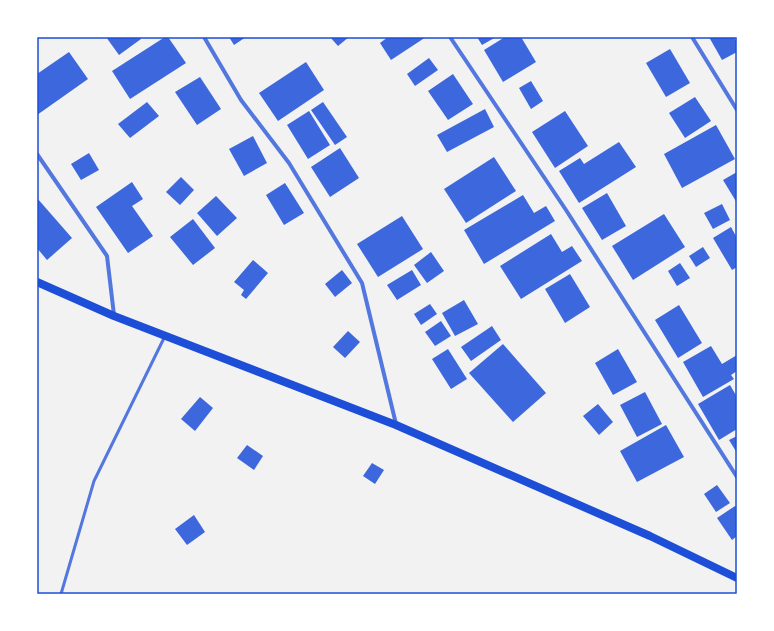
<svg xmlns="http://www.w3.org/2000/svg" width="774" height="631" font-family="Quicksand,sans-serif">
  <rect width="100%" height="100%" fill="#f2f2f2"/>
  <!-- building -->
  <g fill="#3d67dc">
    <polygon points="106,37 139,37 141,39 119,55"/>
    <polygon points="165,37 168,37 186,63 130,99 112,71"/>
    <polygon points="229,37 246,37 234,45"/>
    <polygon points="330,37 349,37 338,46"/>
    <polygon points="388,37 426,37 391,60 380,43"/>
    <polygon points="477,37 496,37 482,45"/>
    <polygon points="505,37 521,37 536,62 503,82 484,50"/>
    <polygon points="709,37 734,37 737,43 737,52 722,60"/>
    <polygon points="670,49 690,83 666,97 646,63"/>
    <polygon points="69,52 88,79 37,115 37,74"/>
    <polygon points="429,58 438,70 415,86 407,74"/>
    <polygon points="306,62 324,90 278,121 259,93"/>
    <polygon points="453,74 473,104 448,120 428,91"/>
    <polygon points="200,77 221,109 197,125 175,92"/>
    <polygon points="531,81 543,101 531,109 519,88"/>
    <polygon points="695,97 711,121 685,138 669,113"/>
    <polygon points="147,102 159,116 130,138 118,124"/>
    <polygon points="323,102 347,137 335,145 311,110"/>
    <polygon points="485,109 494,127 447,152 437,135"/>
    <polygon points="309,111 330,145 308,159 287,125"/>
    <polygon points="565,111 588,146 555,168 532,132"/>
    <polygon points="716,125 735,159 682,188 664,154"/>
    <polygon points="253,136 267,163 244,176 229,149"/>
    <polygon points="619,142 636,167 579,203 559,171 580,158 584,164"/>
    <polygon points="340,148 359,178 330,197 311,167"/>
    <polygon points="89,153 99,170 81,180 71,164"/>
    <polygon points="494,157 516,191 466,223 444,189"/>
    <polygon points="737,172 737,203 723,180"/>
    <polygon points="181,177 194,190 180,205 166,192"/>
    <polygon points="132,182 143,199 132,206 153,236 128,253 96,207"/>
    <polygon points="285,183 304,213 284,225 266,195"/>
    <polygon points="607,193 626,226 602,240 582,208"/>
    <polygon points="523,195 534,213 546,206 555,221 484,264 464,230"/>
    <polygon points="216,196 237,218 217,236 197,213"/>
    <polygon points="37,198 72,238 47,260 37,248"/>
    <polygon points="722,204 730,220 713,229 704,213"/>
    <polygon points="664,214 685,247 633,280 612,246"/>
    <polygon points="402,216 423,249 378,277 357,244"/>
    <polygon points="193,219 215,248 193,265 170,237"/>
    <polygon points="731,227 737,238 737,267 732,270 713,238"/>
    <polygon points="551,234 562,252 572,246 582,261 521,299 500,266"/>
    <polygon points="703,247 710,258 696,267 689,256"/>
    <polygon points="431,252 444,271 427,283 414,265"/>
    <polygon points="253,260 268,273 246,299 241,295 244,290 234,282"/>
    <polygon points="680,263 690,278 677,286 668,271"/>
    <polygon points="342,270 352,283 335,297 325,284"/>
    <polygon points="412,270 421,285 397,300 387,285"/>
    <polygon points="570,274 590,307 565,323 545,289"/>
    <polygon points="464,300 478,324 455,336 442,313"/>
    <polygon points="430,304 437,314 421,325 414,314"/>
    <polygon points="679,305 702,343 678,358 655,320"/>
    <polygon points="441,321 451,336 435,346 425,332"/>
    <polygon points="492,326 501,340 471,361 461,347"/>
    <polygon points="348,331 360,342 345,358 333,347"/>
    <polygon points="503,344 546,393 513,422 469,373"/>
    <polygon points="711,346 722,364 737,355 737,371 731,375 734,379 703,397 683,362"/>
    <polygon points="448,349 467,379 451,389 432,359"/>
    <polygon points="618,349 637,382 613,395 595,363"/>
    <polygon points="730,385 737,397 737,429 719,440 698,404"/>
    <polygon points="645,392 662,424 637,437 620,405"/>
    <polygon points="200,397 213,408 195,431 181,419"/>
    <polygon points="598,404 613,422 599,435 583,416"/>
    <polygon points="666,425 684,457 637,482 620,451"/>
    <polygon points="737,436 737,453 729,440"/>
    <polygon points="247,445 263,456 254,470 237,458"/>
    <polygon points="372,463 384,470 375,484 363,476"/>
    <polygon points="717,485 730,503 716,512 704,494"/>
    <polygon points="735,506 737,508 737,536 732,540 717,518"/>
    <polygon points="194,515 205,532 187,545 175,529"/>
  </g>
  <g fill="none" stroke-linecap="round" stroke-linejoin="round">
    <!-- service -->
    <polyline stroke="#5277de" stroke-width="3" points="61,594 94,481 165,336"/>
    <!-- minor -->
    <g stroke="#5277de" stroke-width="4">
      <polyline points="204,37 241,100 289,163 362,283 396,424"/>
      <polyline points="450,37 566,210 737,477"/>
      <polyline points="692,37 737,110"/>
      <polyline points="37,154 107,256 114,315"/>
    </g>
    <!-- secondary -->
    <polyline stroke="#1d4ed8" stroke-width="8" points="37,282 114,316 396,425 650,536 737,578"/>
  </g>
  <!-- border -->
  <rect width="774" height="631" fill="none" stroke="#ffffff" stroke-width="76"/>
  <rect x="38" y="38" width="698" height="555" fill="none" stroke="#1d4ed8" stroke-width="1.5"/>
</svg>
